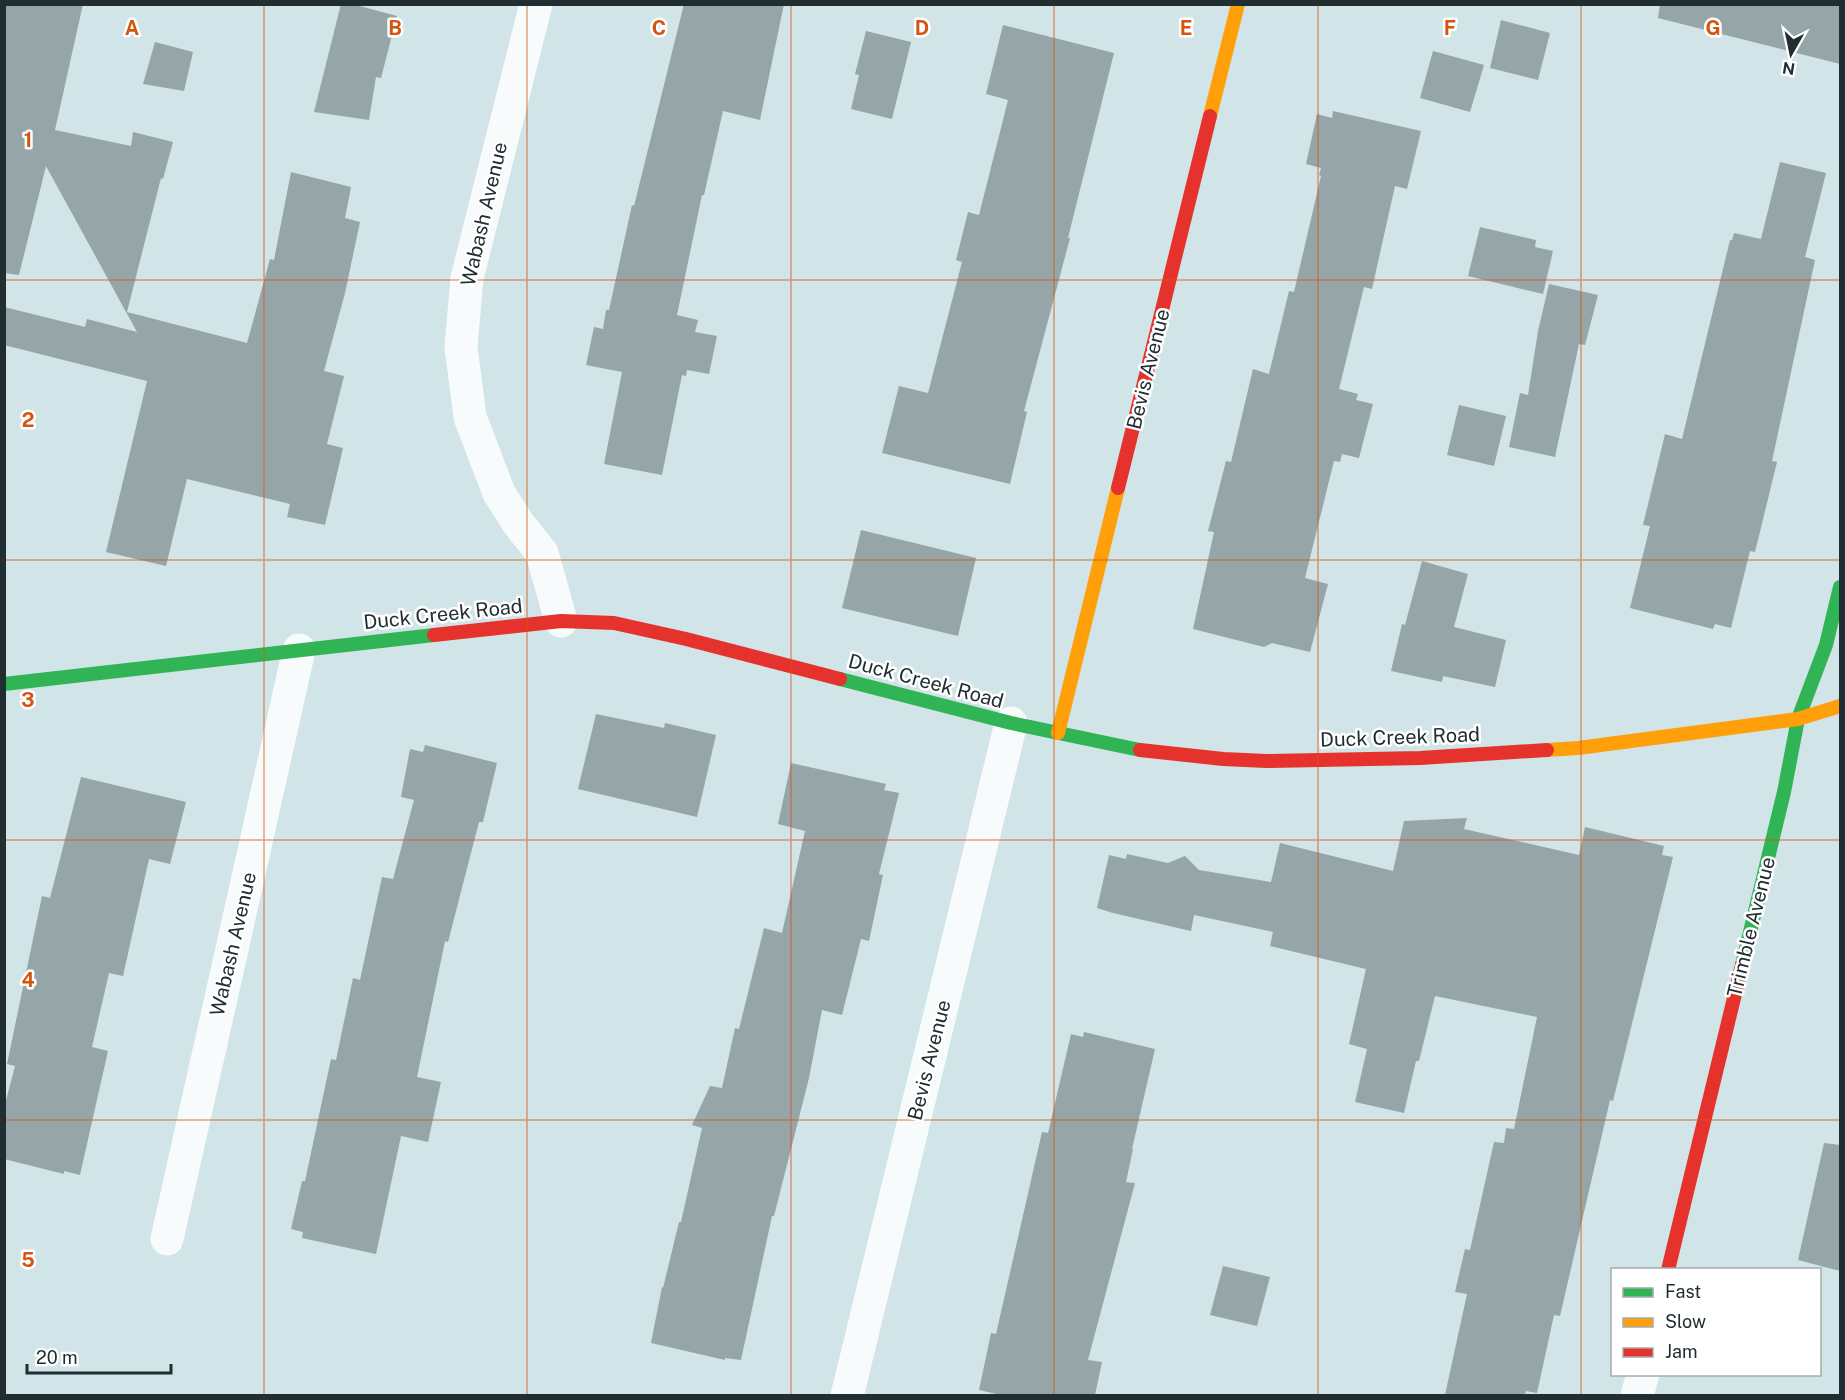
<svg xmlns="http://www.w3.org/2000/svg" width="1845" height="1400" font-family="'Public Sans',sans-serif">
  <rect width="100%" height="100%" fill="#d1e4e7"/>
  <!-- building -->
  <g fill="#96a5a8">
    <polygon points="4,4 83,4 55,130 131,146 133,132 173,142 163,179 161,178 127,312 247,343 270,259 274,260 291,172 351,187 345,218 360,222 345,293 324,371 344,376 327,444 343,448 325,525 287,517 290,504 187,479 166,566 106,552 147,381 4,345 4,307 85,327 87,319 137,332 46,166 19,275 4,273"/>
    <polygon points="341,4 352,4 397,16 381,78 376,77 369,120 314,112"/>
    <polygon points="684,4 784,4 760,120 723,111 704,195 702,195 677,315 698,320 695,332 717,336 709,374 687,370 686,376 682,375 662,475 604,464 622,372 586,365 594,327 603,329 606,310 609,310 632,205 634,206"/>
    <polygon points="1660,4 1840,4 1840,64 1658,18"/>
    <polygon points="1501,20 1550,33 1538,80 1490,68"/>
    <polygon points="1003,25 1114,53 1068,238 1070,238 1024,411 1027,412 1010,484 882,453 899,386 928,393 962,262 956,260 968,212 979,215 1008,100 986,94"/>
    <polygon points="866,31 911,42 892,119 851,109 859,75 855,74"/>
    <polygon points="155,42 193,52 184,91 143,84"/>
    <polygon points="1433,51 1484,65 1470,112 1420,98"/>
    <polygon points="1333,111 1421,131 1407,189 1395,186 1372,289 1364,287 1339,389 1358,394 1356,400 1373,404 1359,458 1342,454 1340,462 1334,461 1305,578 1328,584 1310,652 1272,643 1264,647 1193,629 1214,532 1208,531 1226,461 1231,462 1253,369 1269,374 1289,291 1294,292 1321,176 1319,175 1321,168 1306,164 1317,114 1332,118"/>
    <polygon points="1780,162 1826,173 1805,257 1815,260 1772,461 1777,462 1755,552 1750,551 1731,628 1715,624 1713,629 1630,608 1650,526 1643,525 1665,434 1682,439 1730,240 1732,240 1734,233 1761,239"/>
    <polygon points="1480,227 1536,240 1535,247 1553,251 1543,294 1468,276"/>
    <polygon points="1549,284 1598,295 1585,345 1579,344 1555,457 1509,447 1520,393 1528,395 1538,331"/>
    <polygon points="1459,405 1506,416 1494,466 1447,455"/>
    <polygon points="861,530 976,558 958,636 842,608"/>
    <polygon points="1422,561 1468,574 1454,627 1506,640 1495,687 1443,676 1442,682 1391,671 1402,624 1405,625"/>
    <polygon points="596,714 664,728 665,723 716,735 697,817 578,789"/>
    <polygon points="425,745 497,763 483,822 479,822 448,942 445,941 417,1077 441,1082 428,1142 401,1136 376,1254 302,1238 303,1232 291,1229 302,1181 305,1181 331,1059 336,1060 353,978 360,980 382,877 393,879 414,800 401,797 410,749 423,752"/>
    <polygon points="791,763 886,784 884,790 899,793 879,874 883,875 869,941 861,939 842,1015 822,1010 809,1078 774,1216 772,1216 741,1360 725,1358 725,1360 651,1343 662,1287 663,1288 679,1222 681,1222 702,1128 692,1125 710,1086 722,1088 735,1028 739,1029 764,928 782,933 805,831 778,824"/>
    <polygon points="81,777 186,802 170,864 149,859 123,976 109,973 92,1047 108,1051 80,1175 64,1171 64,1174 4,1159 4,1108 15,1066 7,1064 42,896 50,898"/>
    <polygon points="1467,818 1464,829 1579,855 1585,827 1664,846 1662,855 1673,857 1613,1101 1610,1100 1560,1316 1554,1315 1537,1393 1526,1391 1525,1395 1445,1395 1467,1294 1455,1292 1465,1249 1470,1250 1494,1142 1504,1143 1506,1128 1514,1129 1537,1017 1435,996 1419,1061 1416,1061 1404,1113 1355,1102 1367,1049 1349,1044 1366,969 1270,946 1273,932 1194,915 1191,931 1113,913 1097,908 1109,855 1126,859 1127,854 1168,863 1185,856 1199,870 1271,882 1280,843 1393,871 1404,821"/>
    <polygon points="1084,1032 1155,1049 1132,1149 1133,1149 1126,1182 1135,1183 1088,1360 1102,1362 1095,1395 1001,1395 979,1390 991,1333 996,1334 1042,1132 1048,1133 1071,1034 1083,1037"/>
    <polygon points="1824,1143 1840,1145 1840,1271 1798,1260"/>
    <polygon points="1223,1266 1270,1277 1257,1326 1210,1315"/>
  </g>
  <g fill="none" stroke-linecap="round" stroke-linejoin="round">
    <!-- street -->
    <g stroke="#f8fbfb" stroke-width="33">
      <polyline points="536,4 467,278 461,347 470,417 499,493 518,523 542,553 561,621"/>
      <polyline points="167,1239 299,650"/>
      <polyline points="847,1396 1011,723"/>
      <polyline points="1637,1396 1643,1374"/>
    </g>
    <!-- fast -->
    <g stroke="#30b455" stroke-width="14">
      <polyline points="840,679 1011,723 1140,750"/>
      <polyline points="4,684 434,635"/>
      <polyline points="1742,965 1784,792 1798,719 1826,645 1840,587"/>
    </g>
    <!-- slow -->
    <g stroke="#ff9f0a" stroke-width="14">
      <polyline points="1210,116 1238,4"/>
      <polyline points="1058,733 1118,488"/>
      <polyline points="1547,750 1578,748 1798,719 1840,706"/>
    </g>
    <!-- jam -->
    <g stroke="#e5322d" stroke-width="14">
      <polyline points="1118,488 1210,116"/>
      <polyline points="434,635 561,621 614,623 686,639 840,679"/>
      <polyline points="1140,750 1223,759 1266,761 1420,758 1547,750"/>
      <polyline points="1668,1270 1742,965"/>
    </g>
  </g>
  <!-- grid -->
  <path fill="none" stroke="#d45510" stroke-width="1.5" stroke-opacity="0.55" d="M 264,4 L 264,1396M 527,4 L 527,1396M 791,4 L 791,1396M 1054,4 L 1054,1396M 1318,4 L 1318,1396M 1581,4 L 1581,1396M 4,280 L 1840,280M 4,560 L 1840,560M 4,840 L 1840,840M 4,1120 L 1840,1120"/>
  <g text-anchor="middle" stroke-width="5" stroke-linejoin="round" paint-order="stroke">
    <!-- street labels -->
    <g font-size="20" fill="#212e31" stroke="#fff">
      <text transform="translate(484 214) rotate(-77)" y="7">Wabash Avenue</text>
      <text transform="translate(1148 369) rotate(-76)" y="7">Bevis Avenue</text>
      <text transform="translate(443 614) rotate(-6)" y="7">Duck Creek Road</text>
      <text transform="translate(926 681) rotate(15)" y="7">Duck Creek Road</text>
      <text transform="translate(1400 737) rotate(-2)" y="7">Duck Creek Road</text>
      <text transform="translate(1751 927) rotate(-76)" y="7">Trimble Avenue</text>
      <text transform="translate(233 944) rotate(-77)" y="7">Wabash Avenue</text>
      <text transform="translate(929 1060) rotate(-76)" y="7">Bevis Avenue</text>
    </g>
  </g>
  <g font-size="20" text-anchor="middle" font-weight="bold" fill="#d45510" stroke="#fff" stroke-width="5" stroke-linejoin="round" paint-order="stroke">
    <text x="132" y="35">A</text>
    <text x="395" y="35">B</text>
    <text x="659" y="35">C</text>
    <text x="922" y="35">D</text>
    <text x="1186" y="35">E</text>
    <text x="1450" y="35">F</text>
    <text x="1713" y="35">G</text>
    <text x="28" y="147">1</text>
    <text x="28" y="427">2</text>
    <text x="28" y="707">3</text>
    <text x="28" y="987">4</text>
    <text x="28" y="1267">5</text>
  </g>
  <!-- border -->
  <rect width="1845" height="1400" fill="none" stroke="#212e31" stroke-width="12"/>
  <!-- legend -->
  <rect x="1611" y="1268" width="210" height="108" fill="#ffffff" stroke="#a6abad" stroke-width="1.5"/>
  <rect x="1623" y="1288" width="30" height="9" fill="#30b455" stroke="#a6abad" stroke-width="1.5"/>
  <text x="1665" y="1298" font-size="18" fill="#212e31">Fast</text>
  <rect x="1623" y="1318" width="30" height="9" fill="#ff9f0a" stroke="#a6abad" stroke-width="1.5"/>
  <text x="1665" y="1328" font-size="18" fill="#212e31">Slow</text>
  <rect x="1623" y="1348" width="30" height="9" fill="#e5322d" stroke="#a6abad" stroke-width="1.5"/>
  <text x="1665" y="1358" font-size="18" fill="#212e31">Jam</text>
  <!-- north arrow -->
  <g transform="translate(1791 54) rotate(189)" stroke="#ffffff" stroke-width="4.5" paint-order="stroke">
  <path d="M0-4.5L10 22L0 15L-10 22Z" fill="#212e31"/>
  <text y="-9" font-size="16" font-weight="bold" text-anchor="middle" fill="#212e31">N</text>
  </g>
  <!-- scale -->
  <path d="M27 1364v9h144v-9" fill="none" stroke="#212e31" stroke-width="3"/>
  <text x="36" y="1364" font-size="18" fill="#212e31" stroke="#ffffff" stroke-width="4.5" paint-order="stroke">20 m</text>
</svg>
